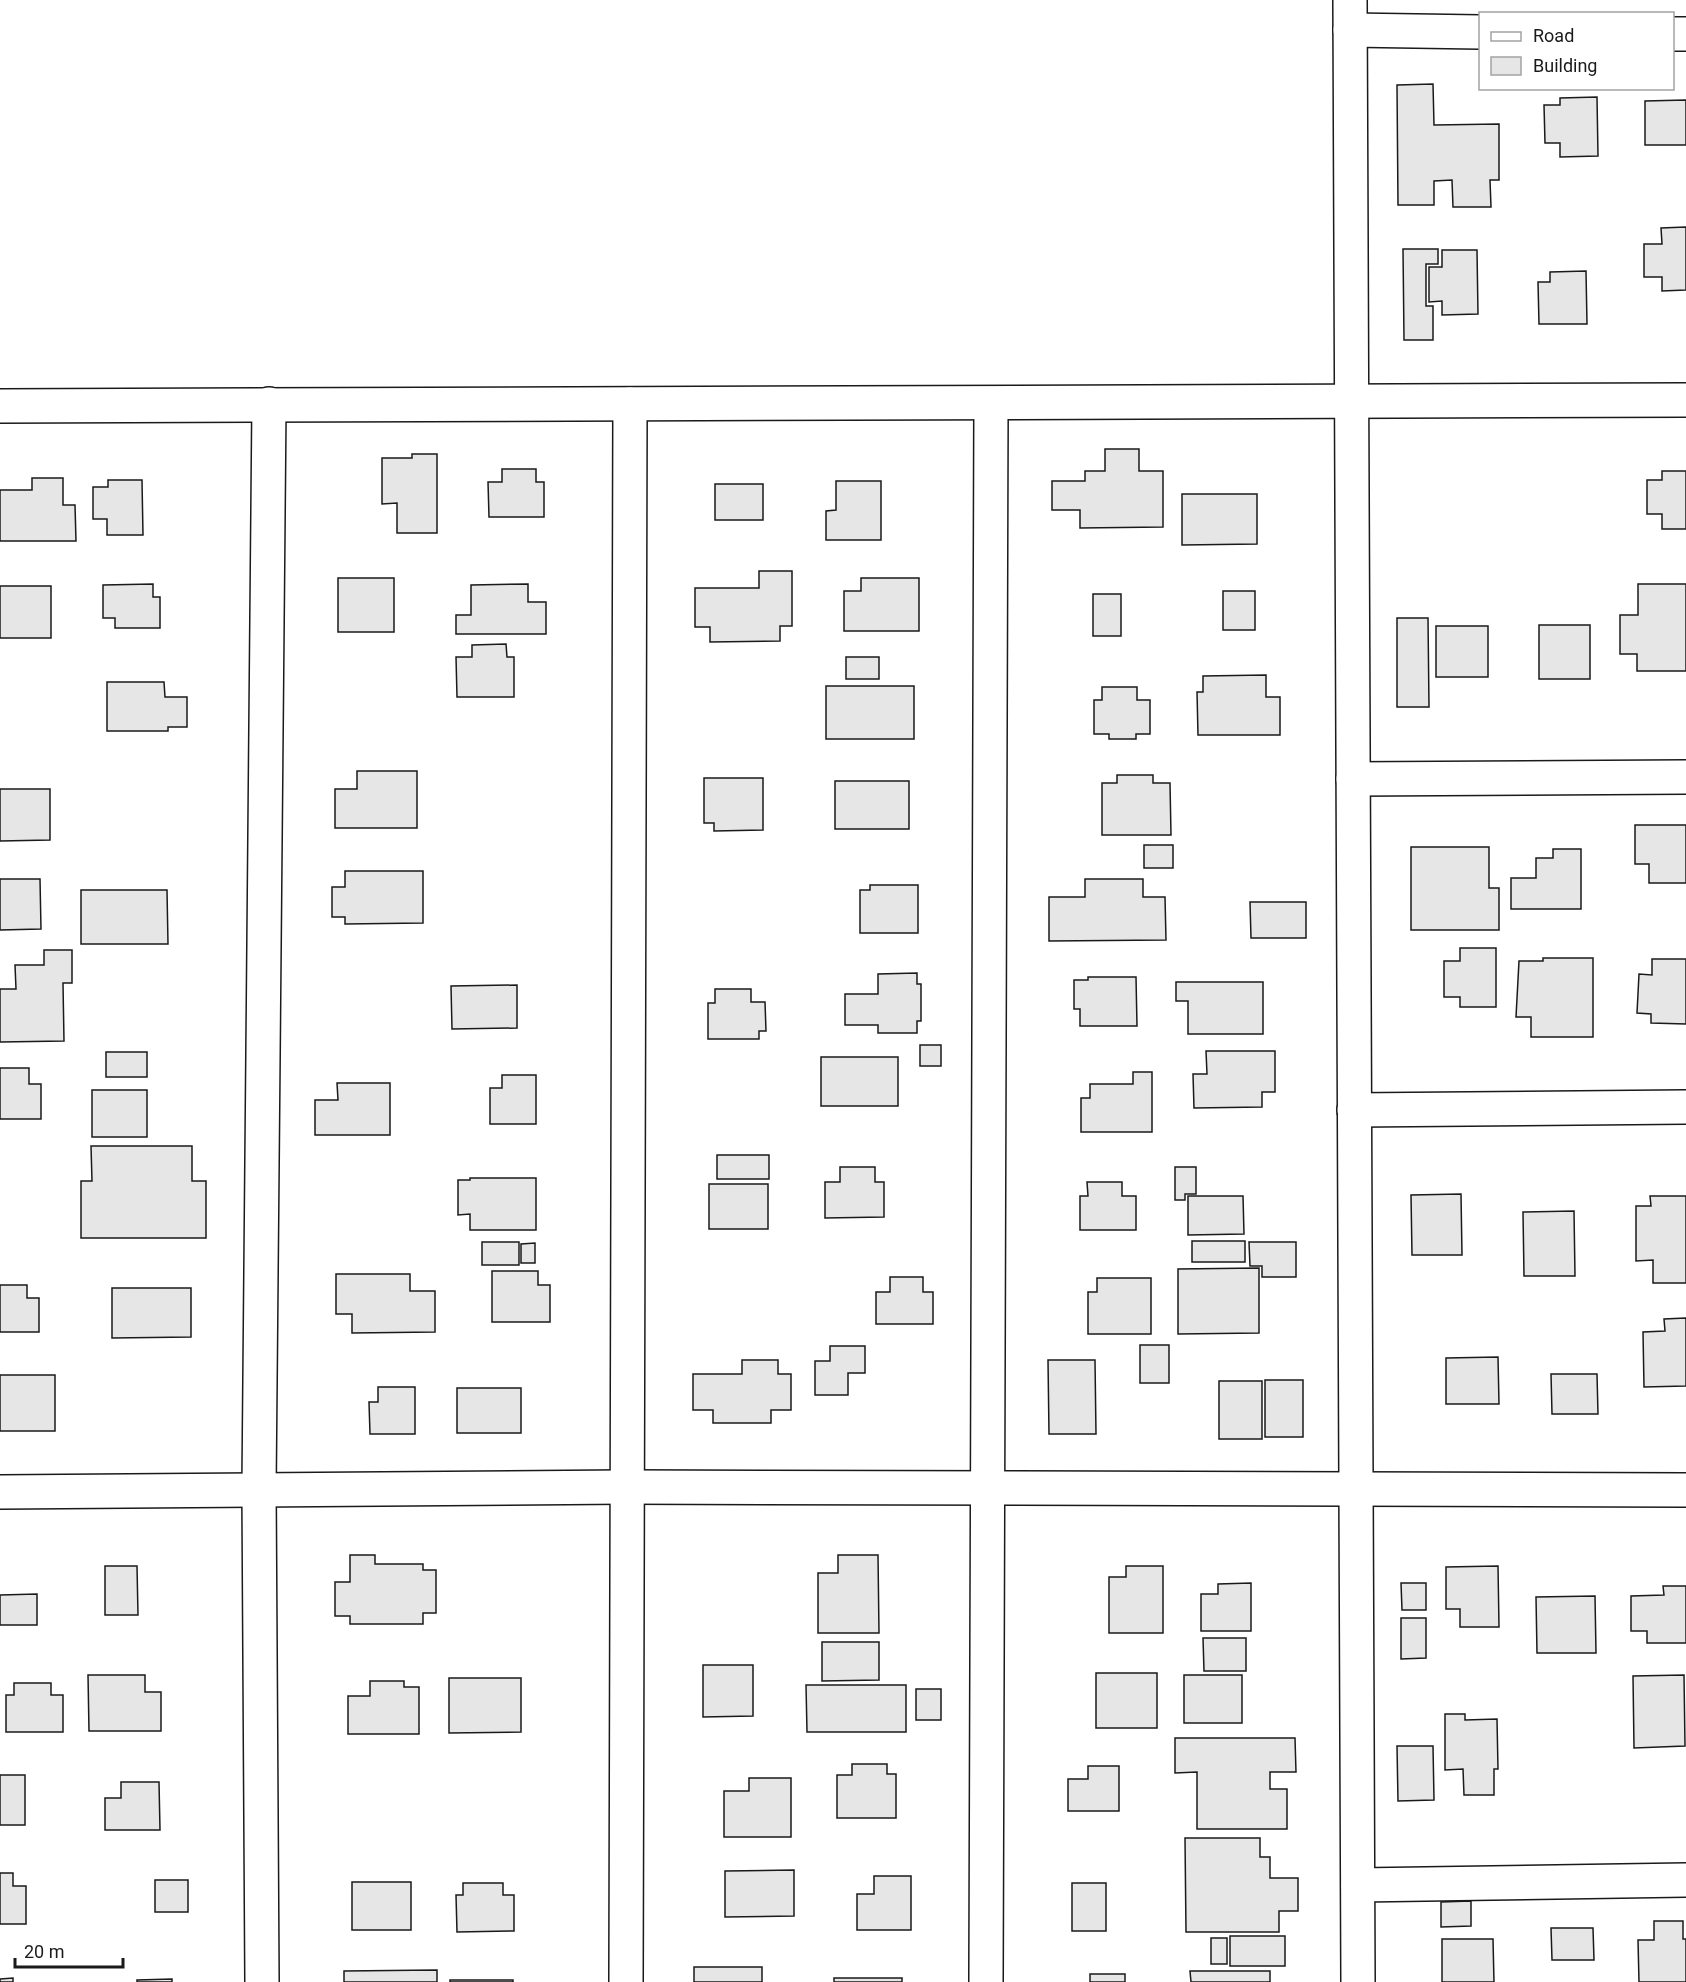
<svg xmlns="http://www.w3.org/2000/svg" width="1686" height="1982" font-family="Roboto,sans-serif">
  <rect width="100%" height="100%" fill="#fff"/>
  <!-- building -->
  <g fill="#e6e6e6" stroke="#1a1a1a" stroke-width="1.5">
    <polygon points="1433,84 1434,125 1499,124 1499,180 1490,180 1491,207 1453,207 1452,180 1434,181 1434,205 1398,205 1397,85"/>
    <polygon points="1597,97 1598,156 1560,157 1560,143 1545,143 1544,105 1560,105 1560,98"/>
    <polygon points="1686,100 1686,145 1645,145 1645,101"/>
    <polygon points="1686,227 1686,290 1662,291 1662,277 1644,277 1644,244 1662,244 1661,228"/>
    <polygon points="1403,249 1438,249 1438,264 1426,264 1426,306 1433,306 1433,340 1404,340"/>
    <polygon points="1442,250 1477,250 1478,314 1442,315 1442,301 1429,302 1429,267 1442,267"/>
    <polygon points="1586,271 1587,324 1539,324 1538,282 1550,282 1550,272"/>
    <polygon points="1105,449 1139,449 1139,471 1163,471 1163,527 1080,528 1080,510 1052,510 1052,481 1085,481 1085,471 1105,471"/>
    <polygon points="412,454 437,454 437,533 397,533 397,503 382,504 382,458 412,458"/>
    <polygon points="502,469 536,469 536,482 544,482 544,517 489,517 488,482 502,482"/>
    <polygon points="1662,471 1686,471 1686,529 1662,529 1662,514 1647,514 1647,480 1662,480"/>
    <polygon points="32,478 63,478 63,505 75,505 76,541 0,541 0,490 32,490"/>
    <polygon points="108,480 142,480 143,535 107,535 107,519 93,519 93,487 108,487"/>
    <polygon points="836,481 881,481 881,540 826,540 826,511 836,510"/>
    <rect x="715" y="484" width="48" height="36"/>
    <polygon points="1182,494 1257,494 1257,544 1182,545"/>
    <polygon points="759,571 792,571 792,626 780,626 780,641 710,642 710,627 695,627 695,588 759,588"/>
    <rect x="338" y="578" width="56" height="54"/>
    <polygon points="861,578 919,578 919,631 844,631 844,591 861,591"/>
    <polygon points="153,584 153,597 160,597 160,628 115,628 115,618 103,618 103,585"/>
    <polygon points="528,584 528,602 546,602 546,634 456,634 456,615 471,615 471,585"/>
    <polygon points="1638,584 1686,584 1686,671 1637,671 1637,654 1620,654 1620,615 1638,615"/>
    <rect x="0" y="586" width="51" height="52"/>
    <rect x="1223" y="591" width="32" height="39"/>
    <rect x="1093" y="594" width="28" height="42"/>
    <polygon points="1397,618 1428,618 1429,707 1397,707"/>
    <rect x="1539" y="625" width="51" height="54"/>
    <rect x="1436" y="626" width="52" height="51"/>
    <polygon points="506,644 507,657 514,657 514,697 457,697 456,657 472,657 472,645"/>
    <rect x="846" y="657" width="33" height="22"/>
    <polygon points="1266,675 1266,697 1280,697 1280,735 1198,735 1197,692 1203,692 1203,676"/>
    <polygon points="107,682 164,682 165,697 187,697 187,727 168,727 168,731 107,731"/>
    <rect x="826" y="686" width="88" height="53"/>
    <polygon points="1102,687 1137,687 1137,700 1150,700 1150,734 1136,734 1136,739 1109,739 1109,734 1094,734 1094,700 1102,700"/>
    <polygon points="357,771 417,771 417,828 335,828 335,789 357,789"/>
    <polygon points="1117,775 1153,775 1153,783 1170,783 1171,835 1102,835 1102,783 1117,783"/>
    <polygon points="704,778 763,778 763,830 714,831 714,823 704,823"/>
    <rect x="835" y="781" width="74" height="48"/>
    <polygon points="0,789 50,789 50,840 0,841"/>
    <polygon points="1635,825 1686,825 1686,883 1649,883 1649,864 1635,864"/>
    <rect x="1144" y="845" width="29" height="23"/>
    <polygon points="1411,847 1489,847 1489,888 1499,888 1499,930 1411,930"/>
    <polygon points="1553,849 1581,849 1581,909 1511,909 1511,878 1536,878 1536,858 1553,858"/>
    <polygon points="345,871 423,871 423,923 345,924 345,917 332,917 332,887 345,887"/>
    <polygon points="0,879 40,879 41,929 0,930"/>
    <polygon points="1085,879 1143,879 1143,897 1165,897 1166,940 1049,941 1049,897 1085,897"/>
    <polygon points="870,885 918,885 918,933 860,933 860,890 870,890"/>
    <polygon points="81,890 167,890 168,944 81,944"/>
    <polygon points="1250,902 1306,902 1306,938 1251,938"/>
    <polygon points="1460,948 1496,948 1496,1007 1460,1007 1460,997 1444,997 1444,961 1460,961"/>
    <polygon points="44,950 72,950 72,983 63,983 64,1041 0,1042 0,989 16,989 15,965 44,965"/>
    <polygon points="1543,958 1593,958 1593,1037 1531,1037 1531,1017 1516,1017 1519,961 1543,961"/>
    <polygon points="1652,959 1686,959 1686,1024 1651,1023 1651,1014 1637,1013 1639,974 1652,975"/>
    <polygon points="917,973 917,984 921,984 921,1021 917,1021 917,1033 878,1033 878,1025 845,1025 845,994 878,994 878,974"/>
    <polygon points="1088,977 1136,977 1137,1026 1080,1026 1080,1009 1074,1009 1074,980 1088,980"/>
    <polygon points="1176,982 1263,982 1263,1034 1188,1034 1188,1001 1176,1001"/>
    <polygon points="517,985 517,1028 452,1029 451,986"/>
    <polygon points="715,989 751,989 751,1002 765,1002 766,1031 759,1031 759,1039 708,1039 708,1003 715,1003"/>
    <rect x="920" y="1045" width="21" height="21"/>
    <polygon points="1206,1051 1275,1051 1275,1092 1262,1092 1262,1107 1194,1108 1193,1074 1207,1074"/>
    <rect x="106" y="1052" width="41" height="25"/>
    <rect x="821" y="1057" width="77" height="49"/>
    <polygon points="0,1068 29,1068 29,1084 41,1084 41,1119 0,1119"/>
    <polygon points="1133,1072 1152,1072 1152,1132 1081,1132 1081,1098 1090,1098 1090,1084 1133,1084"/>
    <polygon points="502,1075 536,1075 536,1124 490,1124 490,1088 502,1088"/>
    <polygon points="337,1083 390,1083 390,1135 315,1135 315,1100 338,1100"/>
    <rect x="92" y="1090" width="55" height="47"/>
    <polygon points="91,1146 192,1146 192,1181 206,1181 206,1238 81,1238 81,1181 92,1181"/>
    <rect x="717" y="1155" width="52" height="24"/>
    <polygon points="840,1167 875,1167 875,1182 884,1182 884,1217 825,1218 825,1182 840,1182"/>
    <polygon points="1175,1167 1196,1167 1196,1194 1185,1194 1185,1200 1175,1200"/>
    <polygon points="470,1178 536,1178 536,1230 470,1230 470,1214 458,1215 458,1180 470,1180"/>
    <polygon points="1087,1182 1122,1182 1122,1196 1136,1196 1136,1230 1080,1230 1080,1196 1088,1196"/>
    <rect x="709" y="1184" width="59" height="45"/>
    <polygon points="1461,1194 1462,1255 1412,1255 1411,1195"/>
    <polygon points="1188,1196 1243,1196 1244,1234 1188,1235"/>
    <polygon points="1650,1196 1686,1196 1686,1283 1653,1283 1653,1260 1636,1261 1636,1206 1651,1206"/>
    <polygon points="1574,1211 1575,1276 1524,1276 1523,1212"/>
    <rect x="1192" y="1241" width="53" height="21"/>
    <rect x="482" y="1242" width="37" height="23"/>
    <polygon points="1249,1242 1296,1242 1296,1277 1262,1277 1262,1266 1250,1266"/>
    <polygon points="535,1243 535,1263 521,1263 521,1244"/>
    <polygon points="1259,1268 1259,1333 1178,1334 1178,1269"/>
    <polygon points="492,1271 538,1271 538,1285 550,1285 550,1322 492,1322"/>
    <polygon points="336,1274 410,1274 410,1291 435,1291 435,1332 352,1333 352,1314 336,1314"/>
    <polygon points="890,1277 923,1277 923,1292 933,1292 933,1324 876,1324 876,1292 890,1292"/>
    <polygon points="1097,1278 1151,1278 1151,1334 1088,1334 1088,1292 1097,1292"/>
    <polygon points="0,1285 27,1285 27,1298 39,1298 39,1332 0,1332"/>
    <polygon points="112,1288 191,1288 191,1337 112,1338"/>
    <polygon points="1686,1318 1686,1386 1644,1387 1643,1332 1665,1331 1664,1319"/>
    <rect x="1140" y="1345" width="29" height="38"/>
    <polygon points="830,1346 865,1346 865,1373 848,1373 848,1395 815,1395 815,1361 830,1361"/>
    <polygon points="1498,1357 1499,1404 1446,1404 1446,1358"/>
    <polygon points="742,1360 778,1360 778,1374 791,1374 791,1410 771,1410 771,1423 713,1423 713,1410 693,1410 693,1374 742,1374"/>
    <polygon points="1048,1360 1095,1360 1096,1434 1049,1434"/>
    <polygon points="1551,1374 1597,1374 1598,1414 1552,1414"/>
    <rect x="0" y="1375" width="55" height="56"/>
    <rect x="1265" y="1380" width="38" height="57"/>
    <rect x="1219" y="1381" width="43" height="58"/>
    <polygon points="378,1387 415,1387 415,1434 370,1434 369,1402 378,1402"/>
    <rect x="457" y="1388" width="64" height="45"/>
    <polygon points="350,1555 375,1555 375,1564 423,1564 423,1570 436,1570 436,1613 423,1613 423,1624 350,1624 350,1616 335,1616 335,1582 350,1582"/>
    <polygon points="838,1555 878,1555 879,1633 818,1633 818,1573 838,1573"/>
    <polygon points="105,1566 137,1566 138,1615 105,1615"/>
    <polygon points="1126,1566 1163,1566 1163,1633 1109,1633 1109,1577 1126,1577"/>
    <polygon points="1498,1566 1499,1627 1460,1627 1460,1609 1446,1609 1446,1567"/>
    <polygon points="1251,1583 1251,1631 1201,1631 1201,1594 1218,1594 1218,1584"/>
    <polygon points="1401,1583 1426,1583 1426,1610 1402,1610"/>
    <polygon points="1663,1586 1686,1586 1686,1643 1647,1643 1647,1631 1631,1631 1631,1596 1664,1595"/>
    <polygon points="37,1594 37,1625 0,1625 0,1595"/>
    <polygon points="1595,1596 1596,1653 1537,1653 1536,1597"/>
    <polygon points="1401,1618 1426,1618 1426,1658 1401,1659"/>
    <polygon points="1203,1638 1246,1638 1246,1671 1204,1671"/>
    <polygon points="822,1642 879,1642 879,1680 822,1681"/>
    <polygon points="703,1665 753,1665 753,1716 703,1717"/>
    <rect x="1096" y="1673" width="61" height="55"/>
    <polygon points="88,1675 145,1675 145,1692 161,1692 161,1731 89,1731"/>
    <rect x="1184" y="1675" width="58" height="48"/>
    <polygon points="1684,1675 1685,1746 1634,1748 1633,1676"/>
    <polygon points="449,1678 521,1678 521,1732 449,1733"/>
    <polygon points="370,1681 404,1681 404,1687 419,1687 419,1734 348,1734 348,1696 370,1696"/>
    <polygon points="14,1683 51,1683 51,1695 63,1695 63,1732 6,1732 6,1695 14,1695"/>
    <polygon points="806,1685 906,1685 906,1732 807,1732"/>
    <rect x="916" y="1689" width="25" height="31"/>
    <polygon points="1445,1714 1465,1714 1465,1720 1497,1719 1498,1769 1494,1769 1494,1795 1464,1795 1463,1769 1445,1770"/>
    <polygon points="1175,1738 1295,1738 1296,1772 1270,1772 1270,1789 1287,1789 1287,1829 1197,1829 1197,1772 1175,1773"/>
    <polygon points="1397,1746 1433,1746 1434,1800 1398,1801"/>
    <polygon points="852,1764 887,1764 887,1774 896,1774 896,1818 837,1818 837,1775 852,1775"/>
    <polygon points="1088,1766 1119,1766 1119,1811 1068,1811 1068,1779 1088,1779"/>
    <rect x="0" y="1775" width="25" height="50"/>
    <polygon points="749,1778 791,1778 791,1837 724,1837 724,1791 749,1791"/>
    <polygon points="121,1782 159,1782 160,1830 105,1830 105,1798 121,1798"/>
    <polygon points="1185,1838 1260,1838 1260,1857 1270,1857 1270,1878 1298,1878 1298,1911 1279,1911 1279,1932 1186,1932"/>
    <polygon points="794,1870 794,1916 725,1917 725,1871"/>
    <polygon points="0,1873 13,1873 13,1886 26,1886 26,1924 0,1924"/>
    <polygon points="874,1876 911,1876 911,1930 857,1930 857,1894 874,1894"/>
    <rect x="155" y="1880" width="33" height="32"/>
    <rect x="352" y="1882" width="59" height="48"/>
    <polygon points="463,1883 503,1883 503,1895 514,1895 514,1931 457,1932 456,1895 463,1895"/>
    <rect x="1072" y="1883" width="34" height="48"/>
    <polygon points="1471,1901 1471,1926 1441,1927 1441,1902"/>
    <polygon points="1654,1921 1683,1921 1683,1939 1686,1939 1686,1982 1639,1982 1638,1940 1654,1940"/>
    <polygon points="1551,1928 1593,1928 1594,1960 1552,1960"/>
    <rect x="1230" y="1936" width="55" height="30"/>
    <rect x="1211" y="1938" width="16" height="26"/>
    <polygon points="1442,1939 1493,1939 1494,1982 1442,1982"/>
    <rect x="694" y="1967" width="68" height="15"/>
    <polygon points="437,1970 437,1982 344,1982 344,1971"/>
    <polygon points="1190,1971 1270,1971 1270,1982 1191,1982"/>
    <rect x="1090" y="1974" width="35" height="8"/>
    <polygon points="13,1978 13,1982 0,1982 0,1979"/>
    <rect x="834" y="1978" width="68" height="4"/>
    <polygon points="172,1979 172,1982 137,1982 137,1980"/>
    <rect x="450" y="1980" width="63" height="2"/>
  </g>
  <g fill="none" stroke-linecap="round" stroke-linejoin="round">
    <!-- street casing -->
    <g stroke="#1a1a1a" stroke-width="36">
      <g id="street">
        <polyline points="1350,0 1358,1982"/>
        <polyline points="1350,30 1480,32"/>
        <polyline points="1672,34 1686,34"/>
        <polyline points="0,406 1686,400"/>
        <polyline points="1353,779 1686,777"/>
        <polyline points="1354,1110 1686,1107"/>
        <polyline points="0,1492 625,1487 1686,1490"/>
        <polyline points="1358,1885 1686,1880"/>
        <polyline points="262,1982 259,1488 269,404"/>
        <polyline points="626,1982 630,404"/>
        <polyline points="986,1982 991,404"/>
      </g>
    </g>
    <!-- street -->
    <use href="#street" stroke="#fff" stroke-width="33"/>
  </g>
  <!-- legend -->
  <rect x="1479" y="12" width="195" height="78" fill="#ffffff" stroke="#a3a3a3" stroke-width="1.5"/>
  <rect x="1491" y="32" width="30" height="9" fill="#ffffff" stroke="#a3a3a3" stroke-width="1.5"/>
  <text x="1533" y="42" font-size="18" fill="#1a1a1a">Road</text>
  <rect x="1491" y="57" width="30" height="18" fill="#e6e6e6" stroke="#a3a3a3" stroke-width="1.5"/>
  <text x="1533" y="72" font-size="18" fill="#1a1a1a">Building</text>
  <!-- scale -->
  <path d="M15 1958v9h108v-9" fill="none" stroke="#1a1a1a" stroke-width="3"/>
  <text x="24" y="1958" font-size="18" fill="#1a1a1a" stroke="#ffffff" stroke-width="4.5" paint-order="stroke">20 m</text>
</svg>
